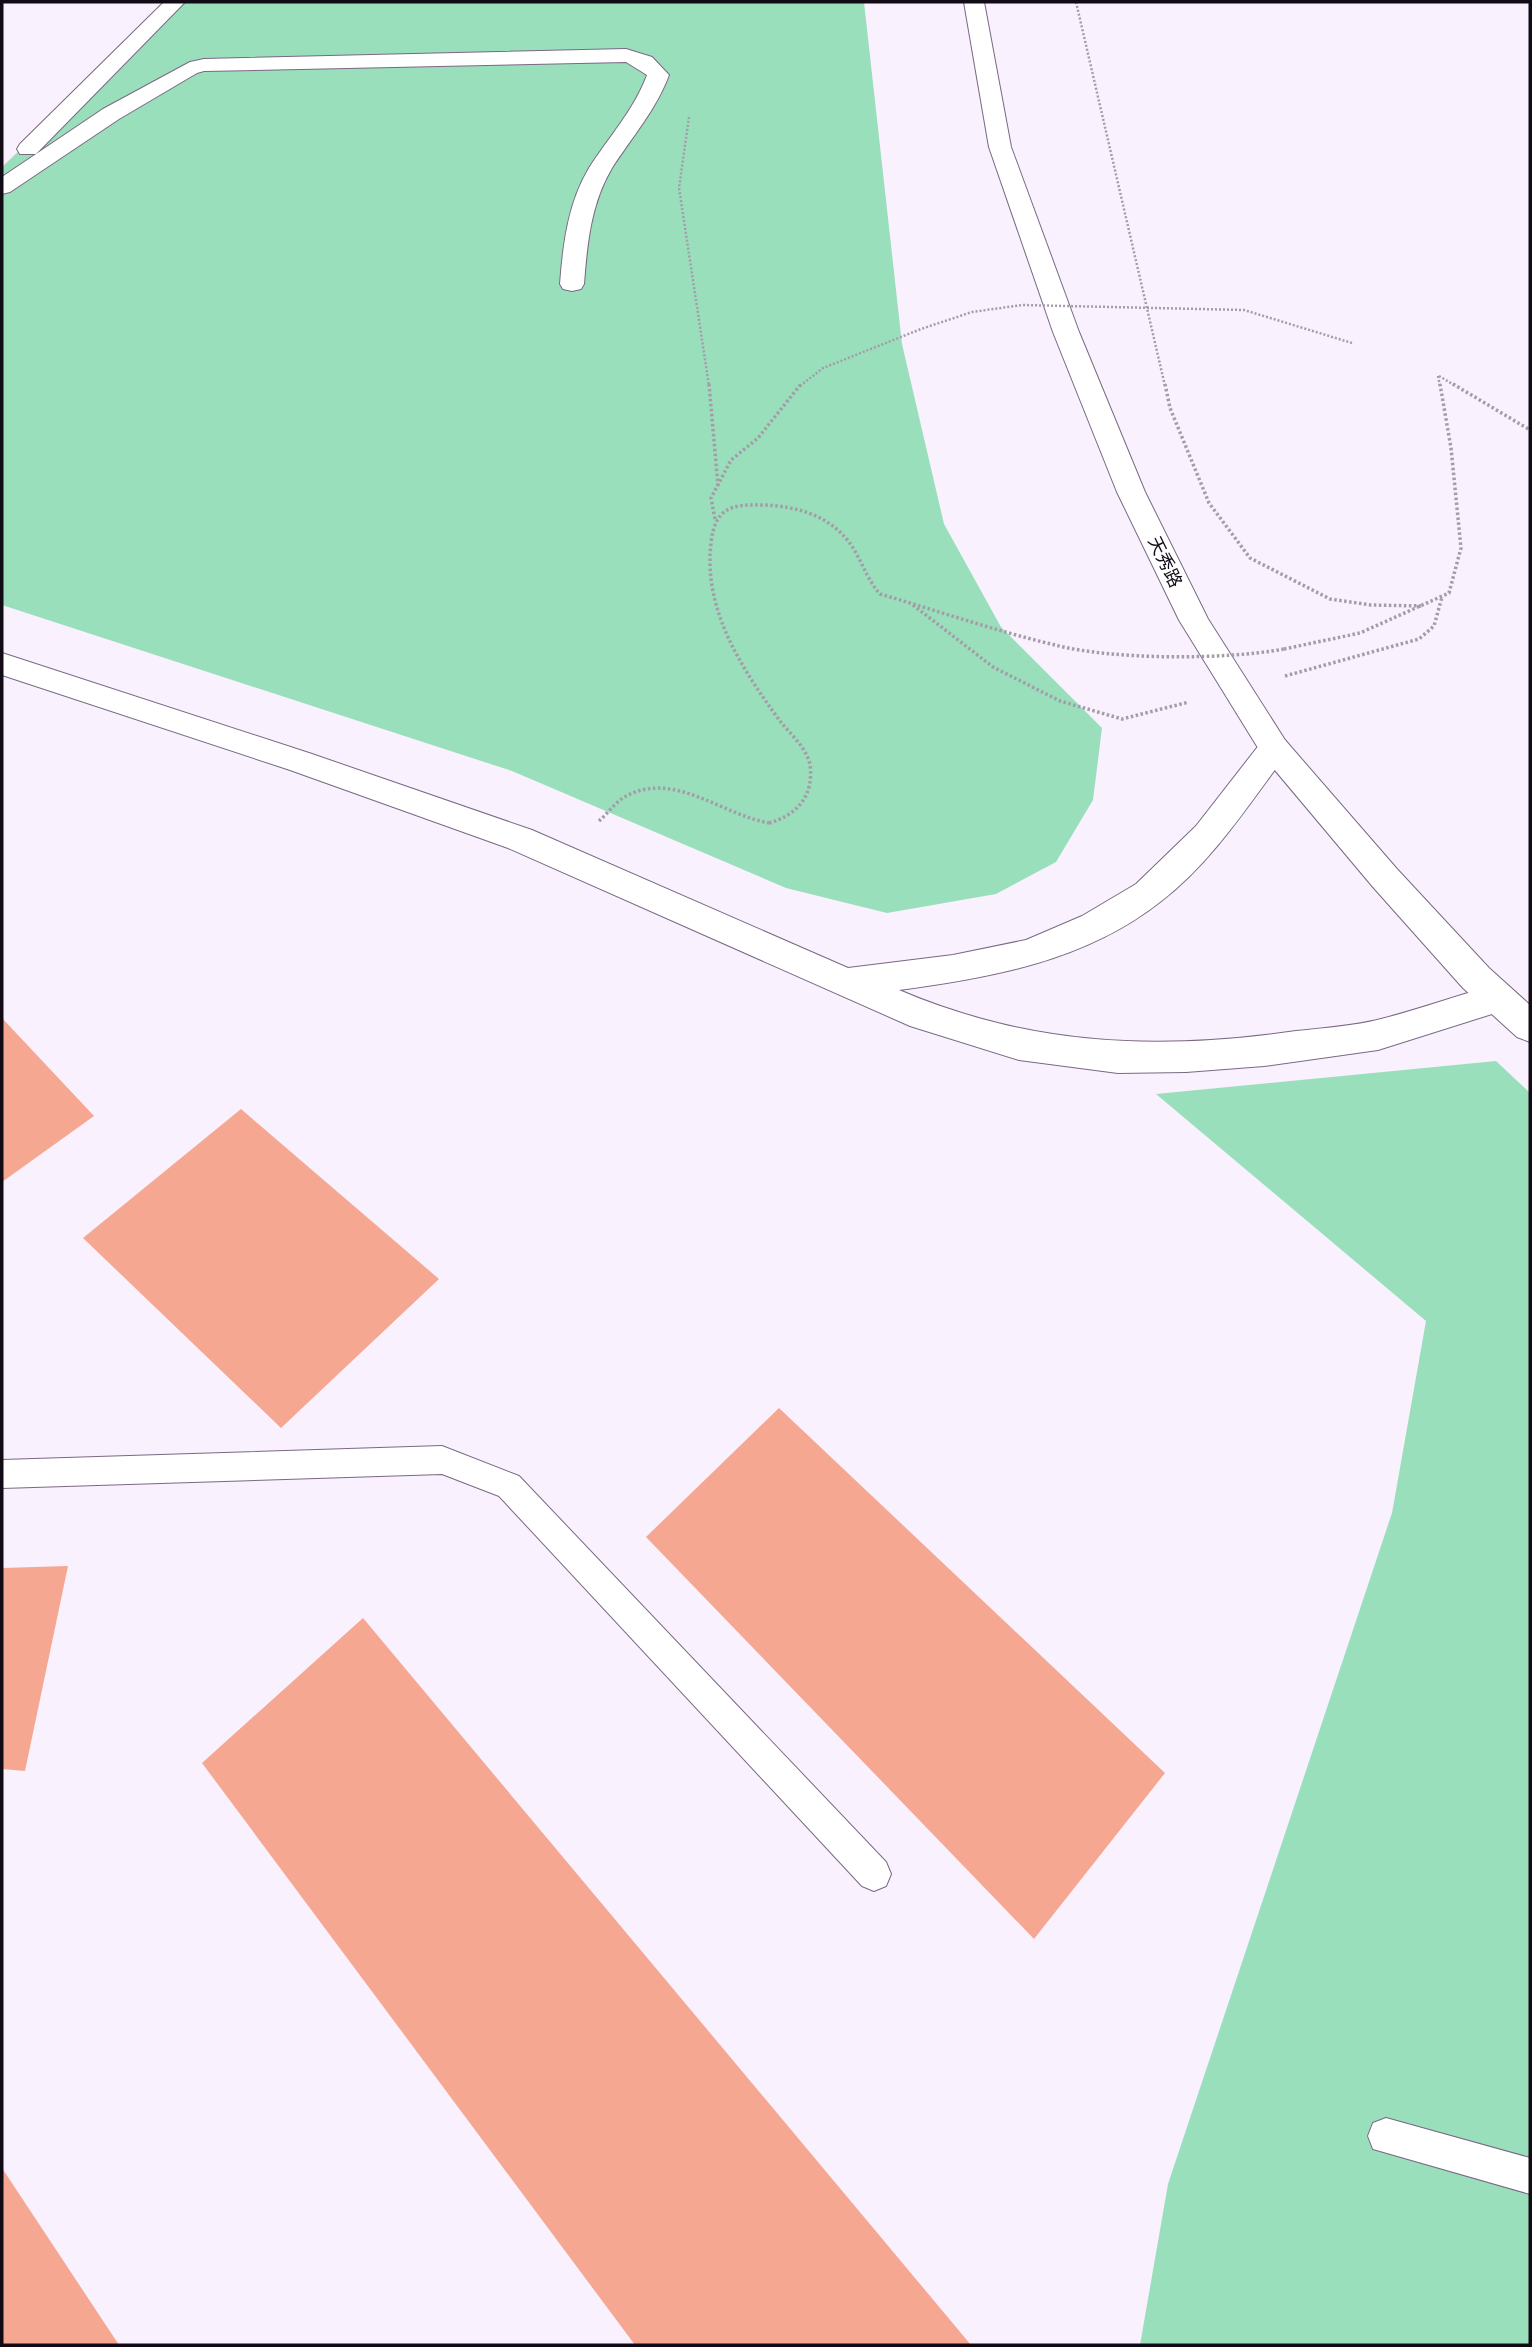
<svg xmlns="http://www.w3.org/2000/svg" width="1532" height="2347" font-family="Quicksand,'Noto Sans SC',sans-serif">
  <rect width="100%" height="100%" fill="#f9f1fd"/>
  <!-- green -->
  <g fill="#9adfbb">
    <polygon points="175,2 864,2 902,344 944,524 1001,627 1102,728 1093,800 1056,862 996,894 887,913 786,888 512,771 2,605 2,167"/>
    <polygon points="1496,1061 1530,1093 1530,2345 1140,2345 1168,2184 1392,1513 1426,1321 1156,1094"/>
  </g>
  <!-- building -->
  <g fill="#f6a792">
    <polygon points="2,1018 94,1116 2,1182"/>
    <polygon points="241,1109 439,1279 281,1428 83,1238"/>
    <polygon points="779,1408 1165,1773 1034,1939 646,1537"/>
    <polygon points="68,1566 25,1771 2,1769 2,1568"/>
    <polygon points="363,1618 971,2345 635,2345 202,1763"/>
    <polygon points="2,2168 119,2345 2,2345"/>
  </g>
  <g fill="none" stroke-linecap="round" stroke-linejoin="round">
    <!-- service casing -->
    <g stroke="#7a6883" stroke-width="2">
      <g id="service">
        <polygon points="442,1446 519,1476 886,1862 891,1874 886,1886 874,1891 862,1886 499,1496 442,1474 2,1488 2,1460"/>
        <polygon points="1386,2118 1530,2158 1530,2194 1373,2149 1368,2136 1373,2123"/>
      </g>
    </g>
    <!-- minor casing -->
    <g stroke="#7a6883" stroke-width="2">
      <g id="minor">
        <polygon points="164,2 185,2 36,154 20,154 17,149 20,144"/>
        <path d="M 626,49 L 652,57 L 669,75 C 656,110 632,137 612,168 C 591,203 587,244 584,284 L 581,289 L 572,291 L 563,289 L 560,284 C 563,244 568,203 589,168 C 609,137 634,110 647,75 L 626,62 L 204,71 L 197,73 L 119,119 L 10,192 L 2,194 L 2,177 L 103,109 L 190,62 L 204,59 Z"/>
        <path d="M 2,653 L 312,754 L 532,830 L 848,968 L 953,955 L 1026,940 L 1082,916 L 1136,884 L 1196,826 L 1263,740 L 1274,737 L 1285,740 L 1290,748 L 1285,756 C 1247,807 1211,863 1160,902 C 1085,961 991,978 899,990 C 1030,1046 1157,1051 1296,1031 C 1324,1028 1354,1026 1381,1019 C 1420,1009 1459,995 1498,984 L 1511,988 L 1516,998 L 1511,1008 L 1378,1050 L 1264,1066 L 1186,1072 L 1118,1073 L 1019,1060 L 910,1026 L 508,848 L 290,770 L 2,675 Z"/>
      </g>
    </g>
    <!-- secondary casing -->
    <g stroke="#7a6883" stroke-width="2">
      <polygon id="secondary" points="964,2 984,2 1011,147 1079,332 1145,492 1208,619 1285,740 1397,869 1489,968 1530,1005 1530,1042 1517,1037 1463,988 1373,887 1263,756 1179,620 1117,492 1053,332 989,147"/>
    </g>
    <!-- path-far1 -->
    <g stroke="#a49ca8" stroke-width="2.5" stroke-dasharray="2 2" stroke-linecap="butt">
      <polyline points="1076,2 1165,386"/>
      <polyline points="689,117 679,188 709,386"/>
      <polyline points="1438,376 1440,386"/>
      <polyline points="1439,376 1456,386"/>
    </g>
    <!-- path -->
    <g stroke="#a49ca8" stroke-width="3.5" stroke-dasharray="2.5 2.5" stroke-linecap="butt">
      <polyline points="709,384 718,486"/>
      <polyline points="1165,384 1170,408 1209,503 1250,558 1330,599 1371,605 1423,606"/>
      <polyline points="1453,384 1530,430"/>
      <polyline points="913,605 993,667 1060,701 1122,719 1189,702"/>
      <polyline points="1284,649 1360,633 1449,593 1461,548 1451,448 1440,384"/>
      <polyline points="1285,676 1419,639 1434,626 1442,597"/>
      <path d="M 599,821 C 607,814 614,804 623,798 C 671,768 722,815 769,823"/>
    </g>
    <!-- service -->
    <use href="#service" fill="#fff" fill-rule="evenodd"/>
    <!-- minor -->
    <use href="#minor" fill="#fff" fill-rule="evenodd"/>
    <!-- secondary -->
    <use href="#secondary" fill="#fff" fill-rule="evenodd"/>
    <!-- path-bridge-far1 -->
    <polyline stroke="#a49ca8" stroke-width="2.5" stroke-dasharray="2 2" stroke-linecap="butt" points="800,386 823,368 921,329 972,312 1022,305 1244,310 1352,343"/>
    <!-- path-bridge -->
    <g stroke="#a49ca8" stroke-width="3.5" stroke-dasharray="2.5 2.5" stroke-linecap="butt">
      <polyline points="715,519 711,498 731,460 758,438 801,384"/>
      <path d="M 769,823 C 797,815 814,796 810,765 C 807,748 790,734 780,721 C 742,669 703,610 711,543 C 715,508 731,504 762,505 C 801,506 837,518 856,553 C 864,567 869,582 880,594 C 938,611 996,631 1055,645 C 1113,660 1225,660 1284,649"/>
    </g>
  </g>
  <g text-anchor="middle" stroke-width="5" stroke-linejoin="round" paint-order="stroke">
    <!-- far-street labels -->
    <g font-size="18" fill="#120b15" stroke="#fff">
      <text transform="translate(1165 562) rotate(64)" y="6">天秀路</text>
    </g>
  </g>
  <!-- border -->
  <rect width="1532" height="2347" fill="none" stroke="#120b15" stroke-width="7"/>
</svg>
